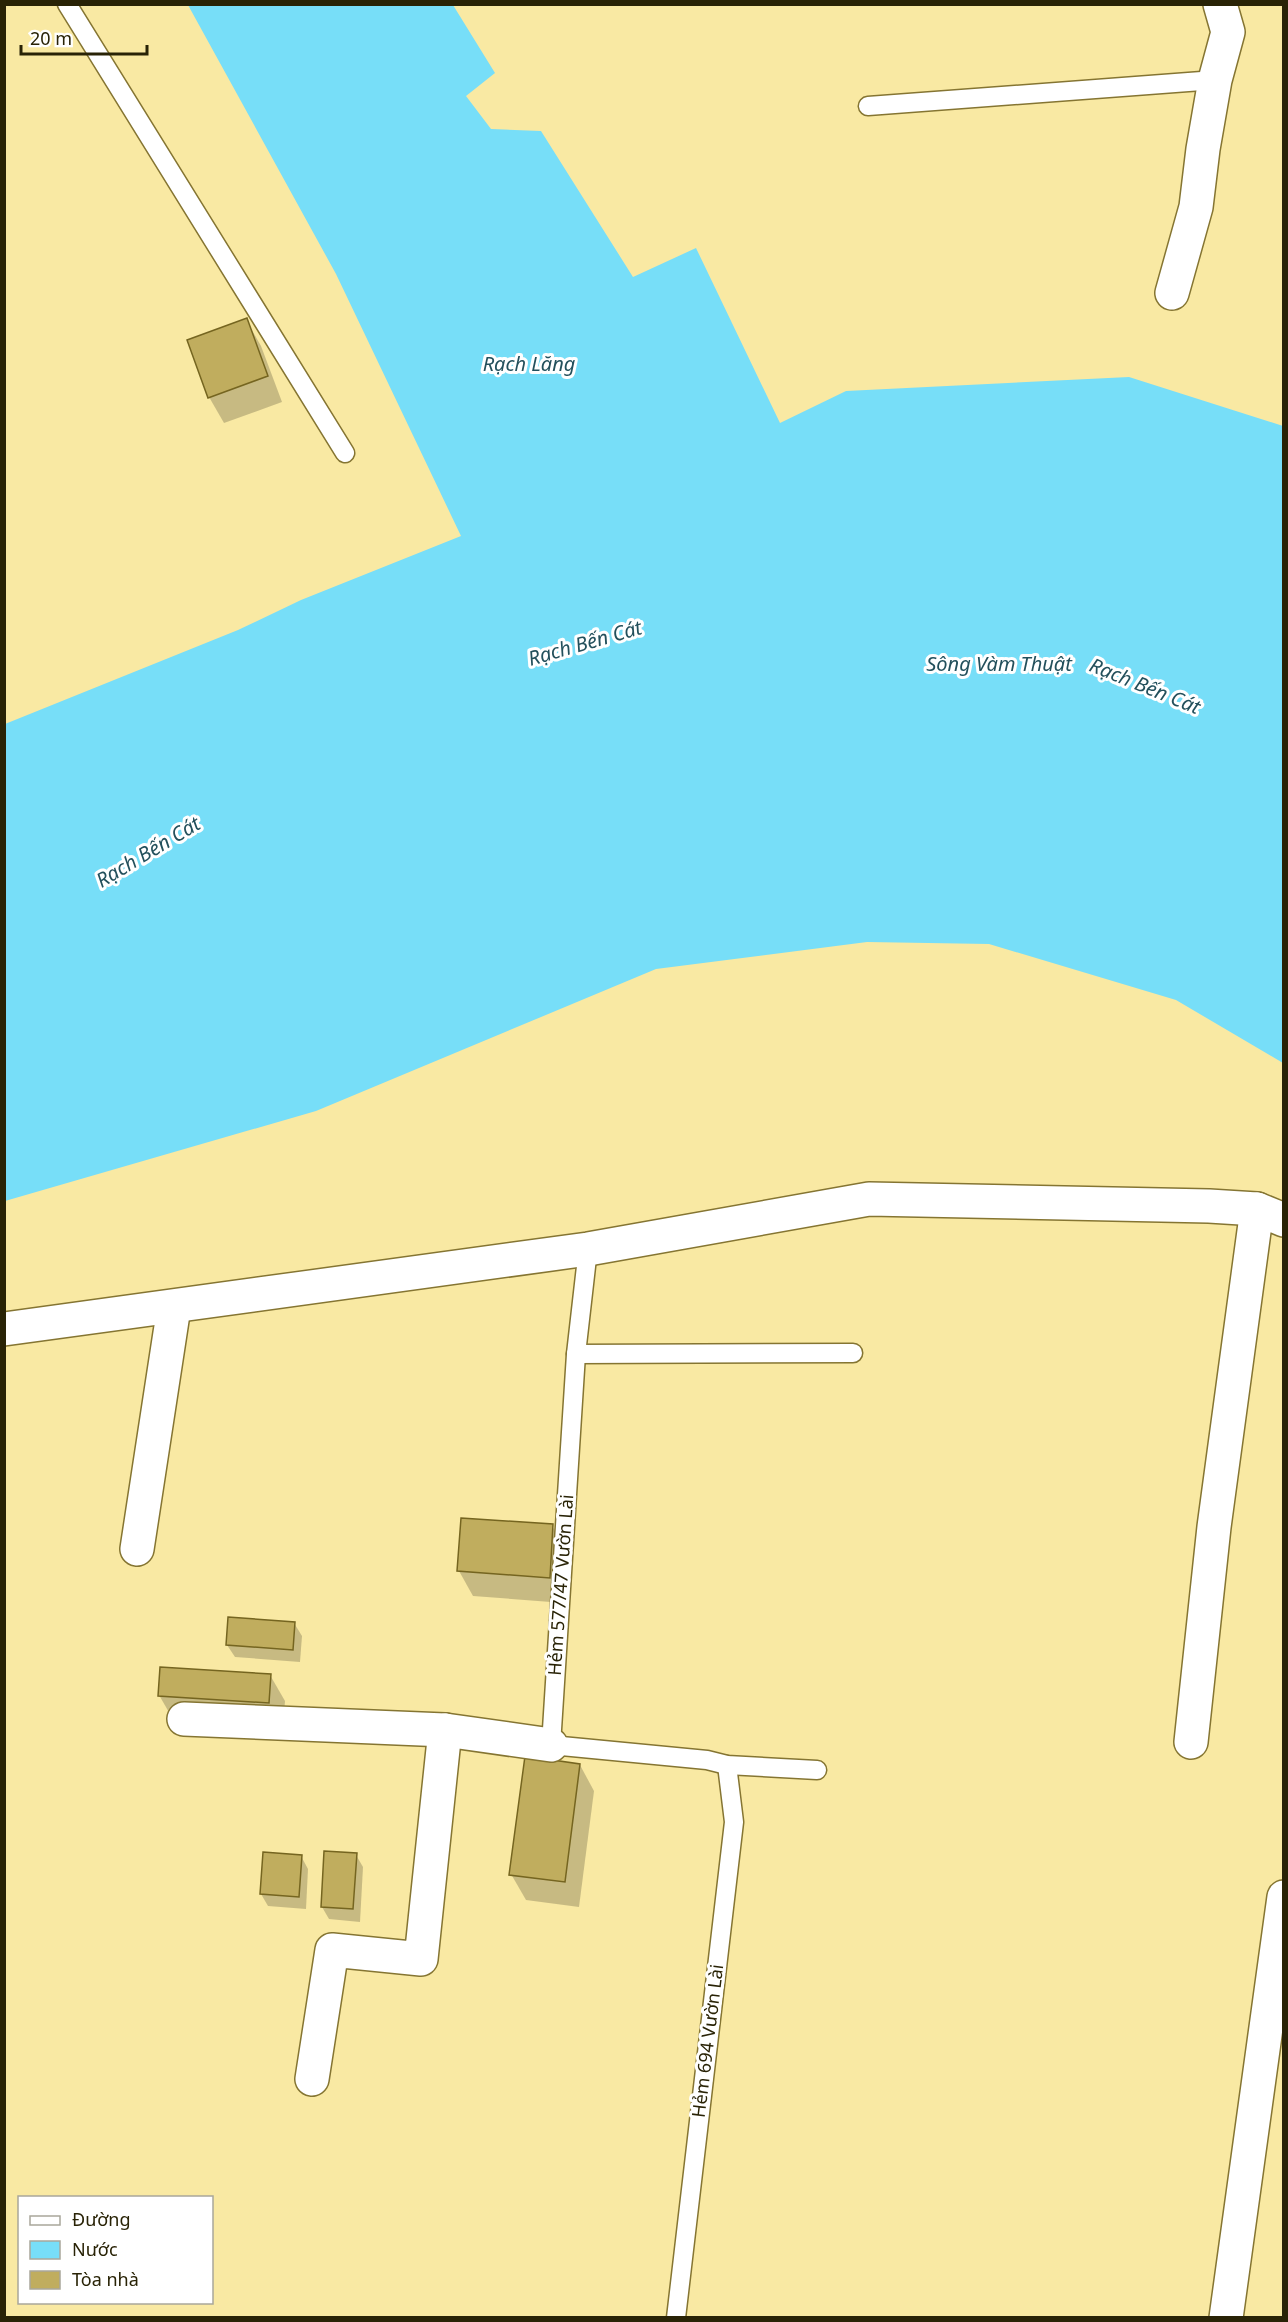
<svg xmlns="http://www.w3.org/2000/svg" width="1288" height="2322" font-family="'Noto Sans',sans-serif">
  <rect width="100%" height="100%" fill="#f9e9a3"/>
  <!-- water -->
  <polygon fill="#77def8" points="188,5 453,5 495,73 466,96 491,129 541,131 633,277 696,248 780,423 846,391 1129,377 1283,426 1283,1063 1176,1000 989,944 867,942 656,969 316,1111 5,1201 5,724 238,630 301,600 461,536 336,274"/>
  <!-- shadow -->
  <g fill="#0003">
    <polygon points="246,320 261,346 282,402 224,423 209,397"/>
    <polygon points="552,1526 567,1551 564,1603 473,1596 459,1571"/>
    <polygon points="294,1623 302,1636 300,1662 235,1657 227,1645"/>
    <polygon points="270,1675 285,1701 283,1728 174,1721 159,1695"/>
    <polygon points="580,1765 594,1791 579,1907 526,1900 511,1874"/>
    <polygon points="356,1855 363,1867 360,1922 329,1919 322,1907"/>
    <polygon points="301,1856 308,1869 306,1909 268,1906 261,1894"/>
  </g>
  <!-- building -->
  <g fill="#c0ad5e" stroke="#756520" stroke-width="1.5">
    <polygon points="247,318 268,376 208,398 187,340"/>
    <polygon points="461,1518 553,1524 550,1578 457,1571"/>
    <polygon points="228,1617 295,1622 293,1650 226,1645"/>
    <polygon points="160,1667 271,1674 269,1703 158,1696"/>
    <polygon points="525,1756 580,1764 565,1882 509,1875"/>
    <polygon points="324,1851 357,1853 353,1909 321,1907"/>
    <polygon points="263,1852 302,1855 299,1897 260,1894"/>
  </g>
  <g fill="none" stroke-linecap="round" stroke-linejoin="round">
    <!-- service casing -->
    <g stroke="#857532" stroke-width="21">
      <g id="service">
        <polyline points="67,4 345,453"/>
        <polyline points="868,106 1215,80"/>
        <polyline points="588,1249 576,1354 551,1745 707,1760 727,1765 817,1770"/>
        <polyline points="576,1354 853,1353"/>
        <polyline points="676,2318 734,1822 727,1765"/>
      </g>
    </g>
    <!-- minor casing -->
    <g stroke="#857532" stroke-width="36">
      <g id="minor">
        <polyline points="1172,293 1196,207 1203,149 1215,80 1228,32 1220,4"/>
        <polyline points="4,1329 588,1249 869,1199 1209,1206 1257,1209 1284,1220"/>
        <polyline points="137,1549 174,1307"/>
        <polyline points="184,1719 445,1730 551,1745"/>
        <polyline points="1191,1742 1214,1527 1257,1209"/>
        <polyline points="312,2079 332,1950 421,1959 445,1730"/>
        <polyline points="1226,2318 1284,1897"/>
      </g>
    </g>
    <!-- service -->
    <use href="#service" stroke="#fff" stroke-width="18"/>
    <!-- minor -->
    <use href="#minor" stroke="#fff" stroke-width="33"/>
  </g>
  <g text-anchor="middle" stroke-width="6" stroke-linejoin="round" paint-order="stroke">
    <!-- street labels -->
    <g font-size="18" fill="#292306" stroke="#fff">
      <text transform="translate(561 1585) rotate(-86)" y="6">Hẻm 577/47 Vườn Lài</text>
      <text transform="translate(708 2041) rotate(-83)" y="6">Hẻm 694 Vườn Lài</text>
    </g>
    <!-- water labels -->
    <g font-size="20" font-style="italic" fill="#23505c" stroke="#fff">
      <text x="529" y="371">Rạch Lăng</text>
      <text transform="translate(585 643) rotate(-16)" y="7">Rạch Bến Cát</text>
      <text x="999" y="671">Sông Vàm Thuật</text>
      <text transform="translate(1145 686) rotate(22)" y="7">Rạch Bến Cát</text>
      <text transform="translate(148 852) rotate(-31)" y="7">Rạch Bến Cát</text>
    </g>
  </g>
  <!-- border -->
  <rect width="1288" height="2322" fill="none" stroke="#292306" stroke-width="12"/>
  <!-- legend -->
  <rect x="18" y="2196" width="195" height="108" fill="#ffffff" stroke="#a9a79b" stroke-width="1.5"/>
  <rect x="30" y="2216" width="30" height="9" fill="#ffffff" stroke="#a9a79b" stroke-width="1.5"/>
  <text x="72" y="2226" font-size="18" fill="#292306">Đường</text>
  <rect x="30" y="2241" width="30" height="18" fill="#77def8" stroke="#a9a79b" stroke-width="1.5"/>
  <text x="72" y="2256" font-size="18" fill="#292306">Nước</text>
  <rect x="30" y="2271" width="30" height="18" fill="#c0ad5e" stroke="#a9a79b" stroke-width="1.5"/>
  <text x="72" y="2286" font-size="18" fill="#292306">Tòa nhà</text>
  <!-- scale -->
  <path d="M21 45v9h126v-9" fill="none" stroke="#292306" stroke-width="3"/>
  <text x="30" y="45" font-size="18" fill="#292306" stroke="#ffffff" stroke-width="4.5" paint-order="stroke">20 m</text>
</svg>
